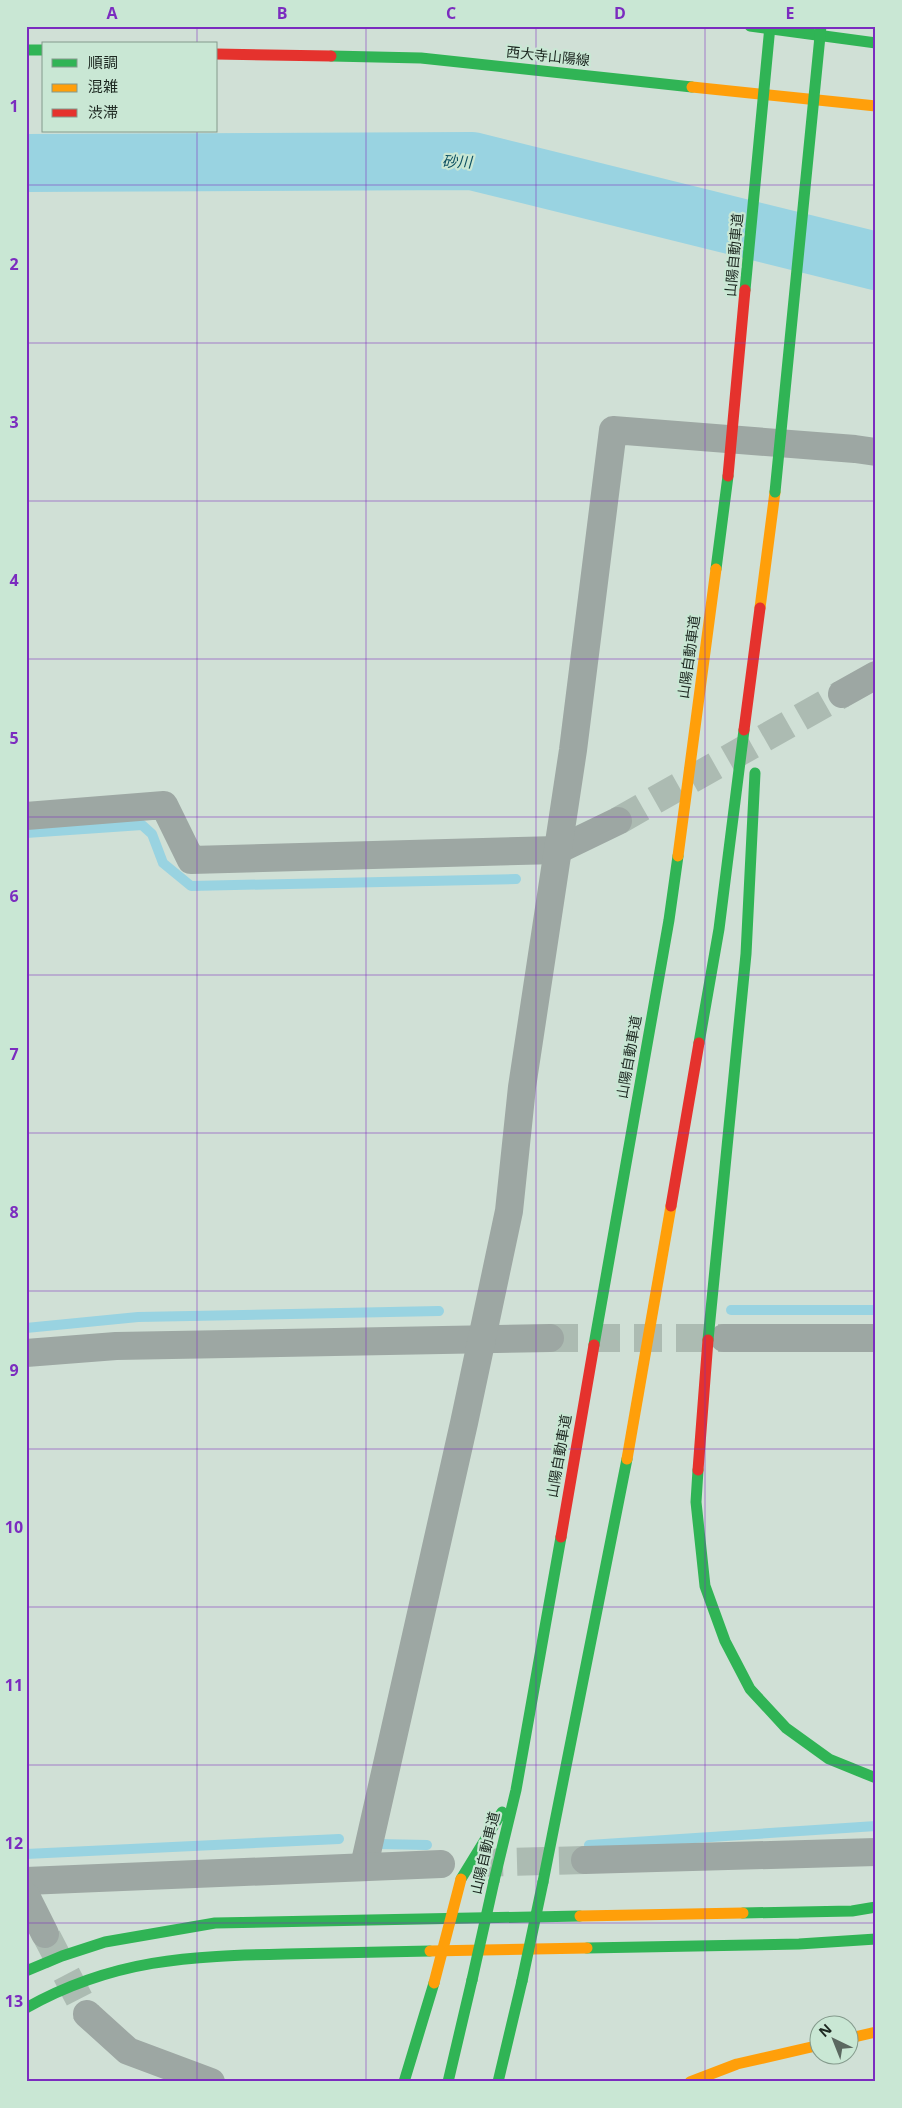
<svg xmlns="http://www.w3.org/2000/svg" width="902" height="2108" font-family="'Open Sans','Noto Sans JP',sans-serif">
  <rect width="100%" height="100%" fill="#d0e0d6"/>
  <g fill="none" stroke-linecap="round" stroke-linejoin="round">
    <!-- stream -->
    <g stroke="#99d3e1" stroke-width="10">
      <polyline points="26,833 142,825 152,834 163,863 191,886 516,879"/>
      <polyline points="731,1310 876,1310"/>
      <polyline points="26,1328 138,1317 439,1311"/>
      <polyline points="378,1844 427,1845"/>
      <polyline points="589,1845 876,1826"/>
      <polyline points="26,1854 339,1839"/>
    </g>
    <!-- river -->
    <polyline stroke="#99d3e1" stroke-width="58" points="26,163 472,161 876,261"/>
    <!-- street-tunnel -->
    <g stroke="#acbbb2" stroke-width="28" stroke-dasharray="28 14" stroke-linecap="butt">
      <polyline points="618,821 842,694"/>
      <polyline points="550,1338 724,1338"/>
      <polyline points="475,1863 585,1860"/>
      <polyline points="47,1937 87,2014"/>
    </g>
    <!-- street -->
    <g stroke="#9da7a3" stroke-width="28">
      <polyline points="842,694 876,675"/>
      <polyline points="26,816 164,805 191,860 558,850 618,821"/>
      <polyline points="724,1338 876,1338"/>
      <polyline points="26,1353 116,1346 550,1338"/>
      <polyline points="585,1860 876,1852"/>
      <polyline points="364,1866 464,1423 509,1211 522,1087 573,750 613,430 855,449 876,452"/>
      <polyline points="26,1881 441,1864"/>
      <polyline points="26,1896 45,1934"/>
      <polyline points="87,2014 128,2051 211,2082"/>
    </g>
    <!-- fast -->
    <g stroke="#30b455" stroke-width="11">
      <polyline points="750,26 876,43"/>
      <polyline points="26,50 44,50"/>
      <polyline points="331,56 421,58 692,87"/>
      <polyline points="716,569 728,476"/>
      <polyline points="699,1043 719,929 744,730"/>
      <polyline points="708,1340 746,954 755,773"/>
      <polyline points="594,1345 669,920 678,856"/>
      <polyline points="698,1470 696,1502 705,1586 725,1641 750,1689 786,1728 829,1759 876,1778"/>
      <polyline points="461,1879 502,1812"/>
      <polyline points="494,1881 516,1790 561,1537"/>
      <polyline points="543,1882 627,1459"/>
      <polyline points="743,1913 852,1911 876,1907"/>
      <polyline points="587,1948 799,1944 876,1939"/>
      <polyline points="26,1971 62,1956 105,1942 215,1923 580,1916"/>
      <path d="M 26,2008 C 113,1959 189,1956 286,1954 C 334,1953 382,1952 430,1951"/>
      <polyline points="404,2082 434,1983"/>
      <polyline points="448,2082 472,1980"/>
      <polyline points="498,2082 522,1981"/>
    </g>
    <!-- slow -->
    <g stroke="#ff9f0a" stroke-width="11">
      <polyline points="692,87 876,106"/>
      <polyline points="760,608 775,492"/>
      <polyline points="678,856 716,569"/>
      <polyline points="627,1459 671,1206"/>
      <polyline points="580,1916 743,1913"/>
      <polyline points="430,1951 587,1948"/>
      <polyline points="850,2038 876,2032"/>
      <polyline points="690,2082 737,2064 820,2045"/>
    </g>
    <!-- jam -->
    <g stroke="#e5322d" stroke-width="11">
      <polyline points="216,54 331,56"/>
      <polyline points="744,730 760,608"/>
      <polyline points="671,1206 699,1043"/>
      <polyline points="698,1470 708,1340"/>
      <polyline points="561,1537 594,1345"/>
    </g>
    <!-- fast-bridge -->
    <g stroke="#30b455" stroke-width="11">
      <polyline points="745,290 770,26"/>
      <polyline points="775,492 821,26"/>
      <polyline points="472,1980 494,1881"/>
      <polyline points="522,1981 543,1882"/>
    </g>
    <!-- slow-bridge -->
    <polyline stroke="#ff9f0a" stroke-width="11" points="434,1983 461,1879"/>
    <!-- jam-bridge -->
    <polyline stroke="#e5322d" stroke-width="11" points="728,476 745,290"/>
  </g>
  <!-- grid -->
  <path fill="none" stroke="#7b2cbf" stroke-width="1" stroke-opacity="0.55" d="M 197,26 L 197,44M 366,26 L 366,2082M 536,26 L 536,2082M 705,26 L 705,2082M 197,131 L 197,2082M 26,185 L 876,185M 26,343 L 876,343M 26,501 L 876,501M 26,659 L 876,659M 26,817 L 876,817M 26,975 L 876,975M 26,1133 L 876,1133M 26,1291 L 876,1291M 26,1449 L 876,1449M 26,1607 L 876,1607M 26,1765 L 876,1765M 26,1923 L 876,1923"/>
  <g text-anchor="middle" stroke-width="4.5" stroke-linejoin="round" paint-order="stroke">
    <!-- street labels -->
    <g font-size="14" fill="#1c2720" stroke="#c9e7d4">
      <text transform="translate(548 56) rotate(6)" y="5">西大寺山陽線</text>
      <text transform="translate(734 255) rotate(-85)" y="5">山陽自動車道</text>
      <text transform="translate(689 657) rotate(-82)" y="5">山陽自動車道</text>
      <text transform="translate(629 1057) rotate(-80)" y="5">山陽自動車道</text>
      <text transform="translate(559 1456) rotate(-80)" y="5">山陽自動車道</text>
      <text transform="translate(485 1853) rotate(-77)" y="5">山陽自動車道</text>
    </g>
    <!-- water labels -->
    <g font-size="15" font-style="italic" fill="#0c4f60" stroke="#c9e7d4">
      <text transform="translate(457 162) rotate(2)" y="5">砂川</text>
    </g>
  </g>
  <!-- border -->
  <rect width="902" height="2108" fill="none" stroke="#c9e7d4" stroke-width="55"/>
  <!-- legend -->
  <rect x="42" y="42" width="175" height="90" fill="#c9e7d4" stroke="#849a8c"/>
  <rect x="52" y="59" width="25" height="8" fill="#30b455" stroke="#849a8c"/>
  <text x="88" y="68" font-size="15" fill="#1c2720">順調</text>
  <rect x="52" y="84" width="25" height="8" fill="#ff9f0a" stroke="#849a8c"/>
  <text x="88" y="92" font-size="15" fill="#1c2720">混雑</text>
  <rect x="52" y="109" width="25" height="8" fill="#e5322d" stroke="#849a8c"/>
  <text x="88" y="118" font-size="15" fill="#1c2720">渋滞</text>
  <!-- north arrow -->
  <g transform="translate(834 2040) rotate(317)"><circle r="24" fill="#c9e7d4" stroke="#849a8c"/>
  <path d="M0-4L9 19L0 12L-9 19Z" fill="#5b6860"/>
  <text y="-8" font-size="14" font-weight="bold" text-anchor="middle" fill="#1c2720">N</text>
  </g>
  <rect x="28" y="28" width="846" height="2052" fill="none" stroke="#7b2cbf" stroke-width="2"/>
  <g font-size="16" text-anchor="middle" font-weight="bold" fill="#7b2cbf">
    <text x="112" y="19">A</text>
    <text x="282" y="19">B</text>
    <text x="451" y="19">C</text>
    <text x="620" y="19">D</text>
    <text x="790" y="19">E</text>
    <text x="14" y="112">1</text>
    <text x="14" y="270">2</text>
    <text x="14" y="428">3</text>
    <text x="14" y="586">4</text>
    <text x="14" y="744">5</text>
    <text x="14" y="902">6</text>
    <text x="14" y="1060">7</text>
    <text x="14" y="1218">8</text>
    <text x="14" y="1376">9</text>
    <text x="14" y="1533">10</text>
    <text x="14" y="1691">11</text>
    <text x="14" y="1849">12</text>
    <text x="14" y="2007">13</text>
  </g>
</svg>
